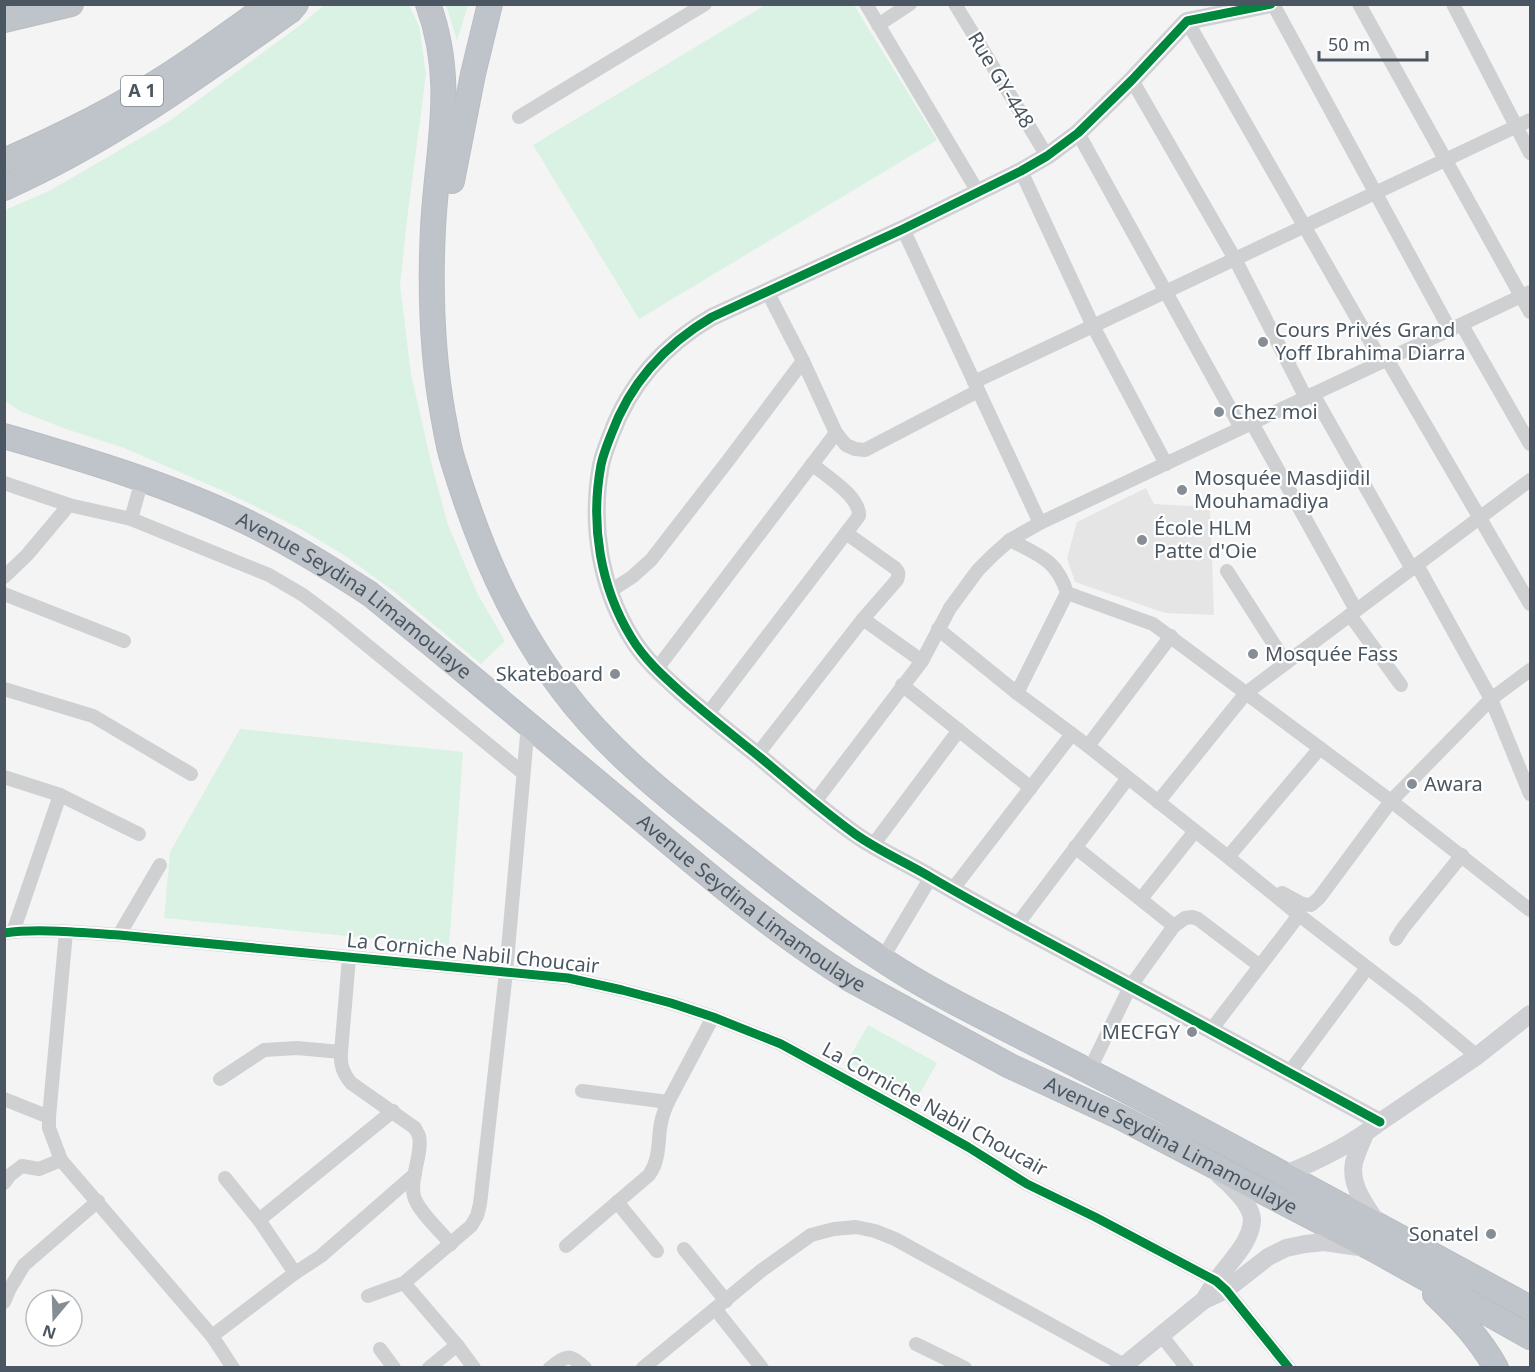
<svg xmlns="http://www.w3.org/2000/svg" width="1535" height="1372" font-family="'Noto Sans',sans-serif">
  <rect width="100%" height="100%" fill="#f4f4f4"/>
  <!-- education -->
  <polygon fill="#e6e5e6" points="1146,488 1154,504 1210,507 1214,615 1165,613 1075,582 1067,558 1077,522"/>
  <!-- green -->
  <g fill="#d9f2e3">
    <polygon points="767,4 854,5 937,140 639,319 533,145"/>
    <polygon points="324,5 409,5 419,26 426,74 407,220 400,285 411,374 431,462 448,525 477,593 505,641 481,664 396,593 344,555 301,529 228,493 124,448 66,429 20,411 5,401 5,210 51,190 168,122 302,24"/>
    <polygon points="445,5 468,5 457,41 447,8"/>
    <polygon points="240,729 463,752 449,946 164,918 170,852"/>
    <polygon points="868,1025 937,1063 916,1100 847,1062"/>
  </g>
  <g fill="none" stroke-linecap="round" stroke-linejoin="round">
    <!-- highway casing -->
    <g stroke="#b9bec3" stroke-width="26">
      <g id="highway">
        <path d="M 428,4 C 457,83 437,148 433,228 C 430,290 432,354 443,415 C 446,430 448,446 453,461 C 478,543 510,620 562,689 C 605,747 662,793 718,837 C 776,883 838,932 900,971 C 932,991 965,1008 999,1025 C 1044,1048 1088,1071 1133,1094 C 1266,1164 1398,1236 1530,1308"/>
        <polyline points="4,20 71,4"/>
        <path d="M 4,161 C 59,137 114,110 164,78 C 200,55 235,29 270,4"/>
        <polyline points="452,181 473,74 490,4"/>
        <path d="M 4,188 C 108,142 198,76 290,11 L 296,4"/>
        <path id="s1" d="M 4,436 C 87,460 170,485 247,522 C 290,543 330,568 370,594 C 459,666 546,739 633,812 C 703,871 772,930 850,979 L 1010,1066 L 1120,1117 L 1375,1250 L 1530,1337"/>
        <path d="M 1435,1294 C 1459,1317 1480,1339 1496,1368"/>
      </g>
    </g>
    <!-- street -->
    <g stroke="#ced0d2" stroke-width="14">
      <polyline points="866,4 978,192"/>
      <polyline points="955,4 1047,156"/>
      <polyline points="1273,4 1450,330"/>
      <polyline points="1359,4 1530,312"/>
      <polyline points="1453,4 1530,153"/>
      <polyline points="1187,21 1382,362"/>
      <polyline points="878,25 910,4"/>
      <polyline points="1132,80 1235,259 1306,398"/>
      <polyline points="519,117 705,4"/>
      <polyline points="1078,133 1241,428"/>
      <polyline points="1021,171 1093,326 1166,464"/>
      <polyline points="903,229 1040,523"/>
      <polyline points="767,291 803,361 836,433 846,445 855,449 865,450 978,391"/>
      <polyline points="1462,325 1530,444"/>
      <polyline points="1387,359 1530,604"/>
      <polyline points="974,382 1530,120"/>
      <polyline points="1313,394 1412,569"/>
      <polyline points="1252,423 1356,610"/>
      <polyline points="4,483 69,505 131,519 269,575 303,595 335,619 523,773"/>
      <polyline points="131,519 142,480"/>
      <path d="M 1010,540 C 1039,555 1057,560 1067,593 L 1017,693"/>
      <polyline points="1417,565 1491,699 1530,794"/>
      <polyline points="1227,571 1286,663"/>
      <polyline points="4,577 27,555 69,505"/>
      <polyline points="609,592 632,577 651,560 727,462 803,361"/>
      <polyline points="1067,593 1153,624 1391,801 1530,910"/>
      <polyline points="4,594 124,641"/>
      <polyline points="1350,615 1401,685"/>
      <polyline points="863,619 922,661"/>
      <polyline points="938,629 1017,693 1088,746 1228,857 1299,915 1412,1002 1477,1056"/>
      <polyline points="656,670 836,433"/>
      <polyline points="902,685 1031,788"/>
      <polyline points="4,689 93,716 191,774"/>
      <path d="M 707,715 L 859,516 C 860,496 827,477 812,464"/>
      <polyline points="1088,746 1171,636"/>
      <path d="M 757,755 L 863,619 L 897,580 C 899,574 899,572 895,568 L 846,533"/>
      <polyline points="4,777 60,795"/>
      <polyline points="1158,802 1246,693 1530,480"/>
      <polyline points="814,803 922,661 950,608 978,570 993,555 1010,540 1040,523 1530,292"/>
      <polyline points="873,845 959,730"/>
      <polyline points="1075,847 1174,926"/>
      <polyline points="1228,857 1320,748"/>
      <polyline points="952,890 1072,734"/>
      <polyline points="1282,893 1302,904 1311,905 1319,898 1391,801 1491,699 1530,670"/>
      <polyline points="1141,899 1195,831"/>
      <polyline points="1016,926 1128,778"/>
      <polyline points="13,932 60,795 139,834"/>
      <polyline points="66,932 49,1117 49,1128 61,1160 212,1336 233,1368"/>
      <path d="M 4,933 C 39,928 84,933 119,935 L 568,978 L 622,990 L 671,1003 L 713,1017 L 781,1044 L 911,1115 L 968,1147 L 1027,1184 L 1095,1217 L 1216,1281 L 1226,1290 L 1289,1368"/>
      <polyline points="119,935 160,865"/>
      <polyline points="1396,939 1403,928 1462,855"/>
      <path d="M 349,958 L 341,1052 C 340,1065 343,1073 351,1083 L 415,1128 C 416,1131 418,1133 419,1136 C 423,1154 409,1179 414,1196 C 417,1210 441,1232 451,1244"/>
      <polyline points="882,959 931,877"/>
      <polyline points="1211,1030 1299,915"/>
      <polyline points="1089,1071 1130,987 1174,926 1185,918 1192,917 1198,919 1260,966"/>
      <polyline points="1289,1073 1367,968"/>
      <polyline points="220,1079 264,1050 297,1048 341,1052"/>
      <polyline points="582,1091 668,1102"/>
      <polyline points="4,1099 49,1117"/>
      <polyline points="4,1183 10,1175 22,1166 39,1169 61,1160"/>
      <polyline points="617,1202 657,1251"/>
      <polyline points="259,1220 393,1111"/>
      <path d="M 566,1246 L 649,1175 C 659,1161 658,1146 660,1129 C 661,1119 664,1111 668,1102 L 713,1017"/>
      <polyline points="684,1249 726,1301"/>
      <polyline points="295,1273 321,1256 415,1174"/>
      <polyline points="404,1283 457,1345 474,1368"/>
      <polyline points="368,1296 404,1283 471,1226 477,1216 480,1204 506,972 528,724"/>
      <polyline points="4,1302 9,1290 24,1265 98,1201"/>
      <polyline points="716,1310 762,1368"/>
      <polyline points="1161,1335 1187,1368"/>
      <polyline points="212,1336 295,1273 259,1220 225,1178"/>
      <polyline points="916,1344 965,1368"/>
      <polyline points="380,1349 394,1368"/>
      <polyline points="429,1368 457,1345"/>
      <path d="M 550,1368 C 566,1356 569,1352 585,1368"/>
      <polyline points="643,1368 762,1270 811,1235 834,1229 856,1227 875,1231 895,1239 1124,1365"/>
    </g>
    <!-- secondary -->
    <g stroke="#ced0d4" stroke-width="18">
      <path d="M 1271,4 L 1187,21 L 1132,80 L 1078,133 L 1047,156 L 1021,171 L 903,229 L 712,317 C 664,345 630,383 611,435 C 607,445 603,455 601,465 C 590,524 600,586 631,637 C 644,659 663,676 682,693 C 706,714 731,734 756,754 C 789,781 820,809 855,834 C 879,851 907,863 932,878 C 978,905 1025,930 1072,955 C 1175,1010 1277,1066 1380,1122"/>
      <path d="M 1365,1134 C 1361,1143 1357,1152 1354,1162 C 1349,1185 1366,1206 1378,1224"/>
      <path d="M 1285,1174 C 1318,1161 1352,1144 1380,1122 L 1477,1056 L 1530,1014"/>
      <path d="M 1204,1300 C 1208,1294 1212,1286 1217,1280 C 1229,1262 1251,1243 1252,1220 C 1252,1205 1230,1184 1219,1175"/>
      <polyline points="1121,1368 1204,1300 1226,1290 1268,1257 1286,1248 1305,1244 1324,1242 1359,1247"/>
    </g>
    <!-- highway -->
    <use href="#highway" stroke="#bec4c9" stroke-width="24"/>
    <!-- cycleway casing -->
    <g stroke="#fff" stroke-width="13">
      <g id="cycleway">
        <path d="M 1271,4 L 1187,21 L 1132,80 L 1078,133 L 1047,156 L 1021,171 L 903,229 L 712,317 C 664,345 630,383 611,435 C 607,445 603,455 601,465 C 590,524 600,586 631,637 C 644,659 663,676 682,693 C 706,714 731,734 756,754 C 789,781 820,809 855,834 C 879,851 907,863 932,878 C 978,905 1025,930 1072,955 C 1175,1010 1277,1066 1380,1122"/>
        <path d="M 4,933 C 39,928 84,933 119,935 L 568,978 L 622,990 L 671,1003 L 713,1017 L 781,1044 L 911,1115 L 968,1147 L 1027,1184 L 1095,1217 L 1216,1281 L 1226,1290 L 1289,1368"/>
      </g>
    </g>
    <!-- cycleway -->
    <use href="#cycleway" stroke="#00873e" stroke-width="9"/>
  </g>
  <!-- markers -->
  <g fill="#868d94" stroke="#fff" stroke-width="2">
    <circle cx="1263" cy="342" r="6"/>
    <circle cx="1219" cy="412" r="6"/>
    <circle cx="1182" cy="490" r="6"/>
    <circle cx="1142" cy="540" r="6"/>
    <circle cx="1253" cy="654" r="6"/>
    <circle cx="615" cy="674" r="6"/>
    <circle cx="1412" cy="784" r="6"/>
    <circle cx="1192" cy="1032" r="6"/>
    <circle cx="1491" cy="1234" r="6"/>
  </g>
  <g text-anchor="middle" stroke-width="4.5" stroke-linejoin="round" paint-order="stroke">
    <!-- shield labels -->
    <rect fill="#fff" stroke="#808990" stroke-width="1.5" x="121" y="76" width="42" height="30" rx="4.5"/>
    <g font-size="18" font-weight="bold" fill="#4a5661">
      <text x="142" y="97">A 1</text>
    </g>
    <!-- street labels -->
    <g font-size="20" fill="#4a5661" stroke="#fff">
      <text transform="translate(1001 80) rotate(59)" y="7">Rue GY-448</text>
      <text dy="7" stroke="none"><textPath href="#s1" startOffset="388">Avenue Seydina Limamoulaye</textPath></text>
      <text dy="7" stroke="none"><textPath href="#s1" startOffset="892">Avenue Seydina Limamoulaye</textPath></text>
      <text transform="translate(473 953) rotate(6)" y="7">La Corniche Nabil Choucair</text>
      <text transform="translate(935 1109) rotate(29)" y="7">La Corniche Nabil Choucair</text>
      <text dy="7" stroke="none"><textPath href="#s1" startOffset="1378">Avenue Seydina Limamoulaye</textPath></text>
    </g>
    <!-- poi labels -->
    <g font-size="20" fill="#4a5661" stroke="#fff" text-anchor="start">
      <text x="1275" y="337">Cours Privés Grand<tspan x="1275" dy="23">Yoff Ibrahima Diarra</tspan></text>
      <text x="1231" y="419">Chez moi</text>
      <text x="1194" y="485">Mosquée Masdjidil<tspan x="1194" dy="23">Mouhamadiya</tspan></text>
      <text x="1154" y="535">École HLM<tspan x="1154" dy="23">Patte d'Oie</tspan></text>
      <text x="1265" y="661">Mosquée Fass</text>
      <text x="603" y="681" text-anchor="end">Skateboard</text>
      <text x="1424" y="791">Awara</text>
      <text x="1180" y="1039" text-anchor="end">MECFGY</text>
      <text x="1479" y="1241" text-anchor="end">Sonatel</text>
    </g>
  </g>
  <!-- border -->
  <rect width="1535" height="1372" fill="none" stroke="#4a5661" stroke-width="12"/>
  <!-- north arrow -->
  <g transform="translate(54 1318) rotate(199)"><circle r="28" fill="#ffffff" stroke="#b7bbc0" stroke-width="1.5"/>
  <path d="M0-4.5L10 22L0 15L-10 22Z" fill="#868d94"/>
  <text y="-9" font-size="16" font-weight="bold" text-anchor="middle" fill="#4a5661">N</text>
  </g>
  <!-- scale -->
  <path d="M1319 51v9h108v-9" fill="none" stroke="#4a5661" stroke-width="3"/>
  <text x="1328" y="51" font-size="18" fill="#4a5661" stroke="#ffffff" stroke-width="4.5" paint-order="stroke">50 m</text>
</svg>
